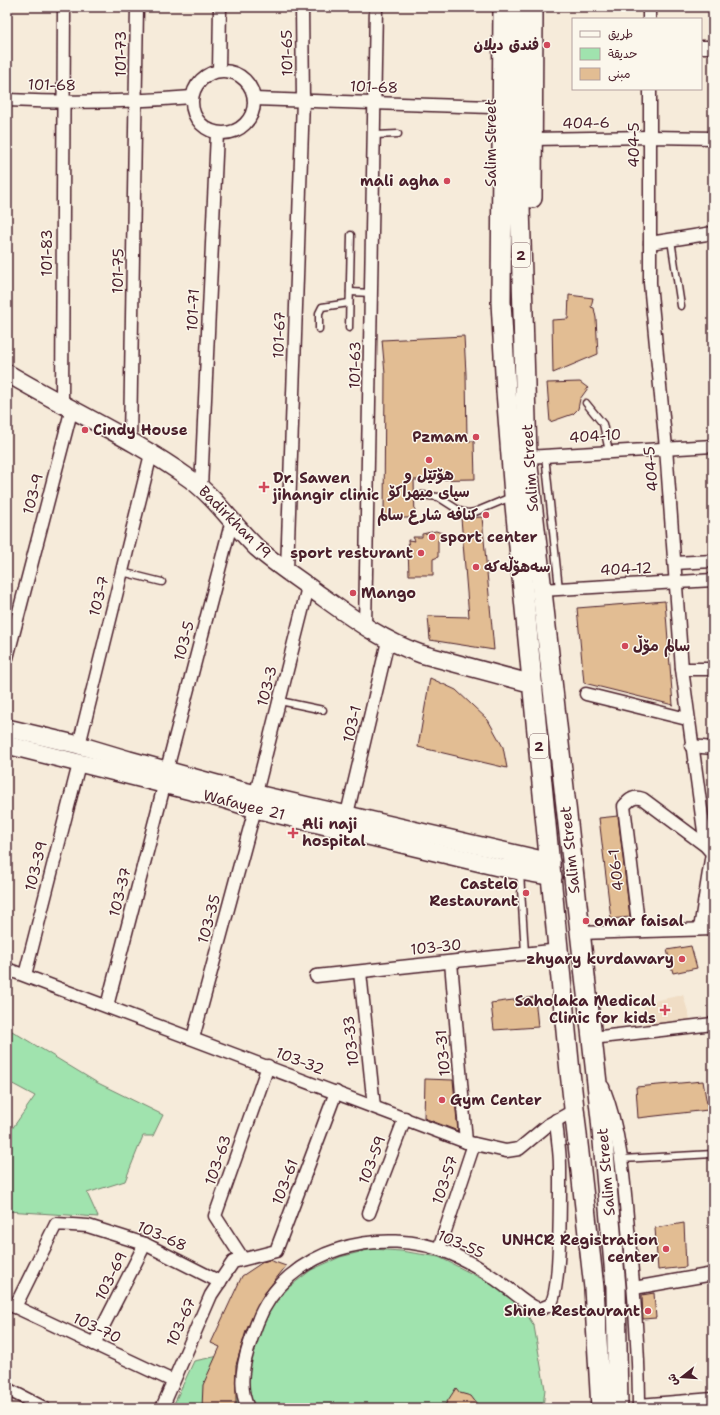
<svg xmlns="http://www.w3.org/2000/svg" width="720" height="1415" font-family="'Shantell Sans','Playpen Sans Arabic',sans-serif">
  <rect width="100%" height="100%" fill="#f6ebda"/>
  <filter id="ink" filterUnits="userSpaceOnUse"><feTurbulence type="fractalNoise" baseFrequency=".025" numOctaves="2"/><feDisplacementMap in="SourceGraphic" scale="8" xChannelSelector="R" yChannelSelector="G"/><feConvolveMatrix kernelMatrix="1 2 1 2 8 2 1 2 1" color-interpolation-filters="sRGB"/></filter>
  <g filter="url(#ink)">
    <!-- built -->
    <polygon fill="#f0ddc5" points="683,995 692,1025 645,1030 643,1003"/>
    <!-- green -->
    <g fill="#a0e3ae" stroke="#75816c">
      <polygon points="7,1028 96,1082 163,1115 153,1136 143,1136 125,1181 87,1193 98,1217 7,1211 7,1136 35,1096 7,1081"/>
      <polygon points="372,1249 401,1251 439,1257 496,1286 525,1311 534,1326 545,1389 543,1408 172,1408 194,1361 229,1354 257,1335 270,1310 288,1288 311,1270 340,1257"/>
    </g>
    <!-- building -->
    <g fill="#e2bd93" stroke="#4a1f2b">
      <polygon points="569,295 593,298 591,307 594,308 596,318 598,354 553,373 552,320 568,319"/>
      <polygon points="464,336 466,374 467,441 474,441 475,479 414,480 415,518 384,518 385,374 382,340"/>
      <polygon points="580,382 588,388 580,399 578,409 573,414 550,422 547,383"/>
      <polygon points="482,517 494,650 430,640 428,616 469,617 461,518"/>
      <polygon points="436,531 442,533 442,540 438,540 438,557 433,559 433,575 409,575 408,549 409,550 408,540 415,541 413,537 422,537 422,534"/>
      <polygon points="665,601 673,705 584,683 577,608"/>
      <polygon points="430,678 456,690 488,720 503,747 507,768 418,747"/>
      <polygon points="618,816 630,917 611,919 599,818"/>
      <polygon points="691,946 697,968 673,973 667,950"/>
      <polygon points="535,997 538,1027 494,1030 491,1003"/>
      <polygon points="425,1079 453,1080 458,1131 424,1118"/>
      <polygon points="703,1081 708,1110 638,1118 636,1087"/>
      <polygon points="684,1223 686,1267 658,1270 655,1228"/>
      <polygon points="269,1260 286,1266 264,1294 246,1331 236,1365 236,1408 202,1408 203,1385 220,1347 211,1343 242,1276 263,1262"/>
      <polygon points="654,1293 656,1318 643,1319 642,1295"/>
      <polygon points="456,1388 460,1393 471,1396 480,1408 443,1408"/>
    </g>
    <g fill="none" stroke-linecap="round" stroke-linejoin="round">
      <!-- lane casing -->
      <g stroke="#4a1f2b" stroke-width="9">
        <g id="lane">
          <polyline points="375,135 398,134"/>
          <polyline points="671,240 681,306"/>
          <polyline points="350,292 372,293"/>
          <polyline points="349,328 351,235"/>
          <polyline points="319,329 319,313 322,307 349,303"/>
          <polyline points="586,403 603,424 609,451"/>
          <polyline points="545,455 559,589"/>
          <polyline points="422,495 438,497 460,511 468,513 475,512 511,497"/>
          <polyline points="122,572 162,582"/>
          <polyline points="280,701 323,710"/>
          <polyline points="520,873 525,953"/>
          <polyline points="622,1159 713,1154"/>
        </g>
      </g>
      <!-- street casing -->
      <g stroke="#4a1f2b" stroke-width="15">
        <g id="street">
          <polyline points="649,7 649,19"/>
          <polyline points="701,47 713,47"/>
          <circle cx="223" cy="102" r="31"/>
          <polyline points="219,71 220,7"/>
          <polyline points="650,89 650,283 666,448 682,669 706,846"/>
          <polyline points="254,99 491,107"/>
          <path d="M 7,100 C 69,103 130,102 192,97"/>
          <polyline points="533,139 650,137 713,138"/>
          <polyline points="650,243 713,233"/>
          <polyline points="62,403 64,7"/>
          <polyline points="130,442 137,7"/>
          <polyline points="527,457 713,446"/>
          <polyline points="201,488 217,133"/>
          <polyline points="675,563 713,561"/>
          <polyline points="287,571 303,100 302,7"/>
          <polyline points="541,590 713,580"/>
          <polyline points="365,628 376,7"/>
          <polyline points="7,658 72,408"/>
          <polyline points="682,669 713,669"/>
          <polyline points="586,694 687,719"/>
          <polyline points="79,745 151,454"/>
          <polyline points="691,746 713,748"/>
          <polyline points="167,769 232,520"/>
          <polyline points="256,793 308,587"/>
          <polyline points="347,814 388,641"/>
          <path d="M 639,931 L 624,806 C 630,799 634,796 643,799 L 706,846 L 712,853 L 700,929"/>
          <polyline points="579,933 713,929"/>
          <polyline points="451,962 466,1142"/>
          <polyline points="7,969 466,1142 506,1151 519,1149 548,1125 575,1110"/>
          <polyline points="360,972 374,1107"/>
          <polyline points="25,975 79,764"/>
          <polyline points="316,976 560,950"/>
          <polyline points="107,1006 164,786"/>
          <polyline points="193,1038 255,809"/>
          <polyline points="592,1038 713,1024"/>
          <path d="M 603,1087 C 621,1133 624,1180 628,1229 C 634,1289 639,1348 639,1408"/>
          <polyline points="369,1213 405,1118"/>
          <polyline points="439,1249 474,1144"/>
          <polyline points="243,1259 215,1216 268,1066"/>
          <polyline points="634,1288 713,1274"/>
          <polyline points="7,1303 173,1381"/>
          <polyline points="15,1307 56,1224 88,1226 145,1244 220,1282"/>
          <polyline points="94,1344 145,1244"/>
          <polyline points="7,1389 44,1408"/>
          <polyline points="639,1405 713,1399"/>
          <polyline points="162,1408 211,1295 233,1262 276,1251 336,1092"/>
          <path d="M 248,1408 C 235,1381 247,1350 257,1323 C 285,1248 383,1224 452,1254 C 473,1263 491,1275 509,1289 C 517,1295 525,1302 534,1307 L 540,1309 L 550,1305 C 561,1293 560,1188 560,1166 C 560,1151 557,1135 556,1120"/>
        </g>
      </g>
      <!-- secondary casing -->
      <g stroke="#4a1f2b" stroke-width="20">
        <g id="secondary">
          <path d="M 7,373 C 67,409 133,438 190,479 C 216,498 234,526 257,548 C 274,563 294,576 313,590 C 348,615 380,640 421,654 L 533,684"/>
          <polyline points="7,728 79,745 129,760 235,789 551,862"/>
          <polyline points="7,745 223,799 255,809 498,867 553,877"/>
        </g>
      </g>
      <!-- primary casing -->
      <g stroke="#4a1f2b" stroke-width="22">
        <g id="primary">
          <polyline points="503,7 501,302 506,391 514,495 570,1072 594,1288 601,1408"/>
          <polyline points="518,7 518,133 527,457 601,1119 616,1287 618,1408"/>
          <polyline points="532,198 533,7"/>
        </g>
      </g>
      <!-- lane -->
      <use href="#lane" stroke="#fbf7ec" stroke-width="6"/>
      <!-- street -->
      <use href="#street" stroke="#fbf7ec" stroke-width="12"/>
      <!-- secondary -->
      <use href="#secondary" stroke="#fbf7ec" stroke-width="17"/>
      <!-- primary -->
      <use href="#primary" stroke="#fbf7ec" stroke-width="19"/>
    </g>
  </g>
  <!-- markers -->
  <g fill="#d1495b" stroke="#fbf7ec" stroke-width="1.5">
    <circle cx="547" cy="45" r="4"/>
    <circle cx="447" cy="181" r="4"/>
    <circle cx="85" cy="430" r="4"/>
    <circle cx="476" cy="437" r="4"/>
    <circle cx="429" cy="460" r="4"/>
    <path d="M262 481h4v4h4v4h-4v4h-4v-4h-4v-4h4z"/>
    <circle cx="486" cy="515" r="4"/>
    <circle cx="432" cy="537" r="4"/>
    <circle cx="421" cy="553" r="4"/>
    <circle cx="476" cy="567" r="4"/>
    <circle cx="353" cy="593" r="4"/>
    <circle cx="625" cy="646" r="4"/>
    <path d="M291 827h4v4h4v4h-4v4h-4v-4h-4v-4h4z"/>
    <circle cx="526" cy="893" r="4"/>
    <circle cx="586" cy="921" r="4"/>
    <circle cx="682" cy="959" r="4"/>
    <path d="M663 1004h4v4h4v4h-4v4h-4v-4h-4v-4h4z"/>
    <circle cx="442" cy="1100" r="4"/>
    <circle cx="666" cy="1249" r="4"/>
    <circle cx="648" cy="1311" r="4"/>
  </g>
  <g text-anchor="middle" stroke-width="3" stroke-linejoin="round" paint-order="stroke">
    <!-- shield labels -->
    <g fill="#fbf7ec" stroke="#7f6065" stroke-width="1">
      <rect x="512" y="243" width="18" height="24" rx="3"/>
      <rect x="530" y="734" width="18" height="24" rx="3"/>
    </g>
    <g font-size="14" font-weight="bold" fill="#4a1f2b">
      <text x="521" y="260">2</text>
      <text x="539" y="751">2</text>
    </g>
    <!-- poi labels -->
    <g font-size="15" font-weight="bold" fill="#4a1f2b" stroke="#fbf7ec" text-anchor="end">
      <text x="539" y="50">فندق ديلان</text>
      <text x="439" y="186">mali agha</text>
      <text x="93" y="435" text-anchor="start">Cindy House</text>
      <text x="468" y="442">Pzmam</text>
      <text x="429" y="480" text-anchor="middle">هۆتێل و<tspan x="429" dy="17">سپای میهراکۆ</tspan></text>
      <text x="273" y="483" text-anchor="start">Dr. Sawen<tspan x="273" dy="17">jihangir clinic</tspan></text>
      <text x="478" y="520">كنافه شارع سالم</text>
      <text x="440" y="542" text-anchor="start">sport center</text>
      <text x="413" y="558">sport resturant</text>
      <text x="484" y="572" text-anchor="start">سەهۆڵەکە</text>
      <text x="361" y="598" text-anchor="start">Mango</text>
      <text x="633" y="651" text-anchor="start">سالم مۆڵ</text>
      <text x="302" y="829" text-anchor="start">Ali naji<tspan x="302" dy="17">hospital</tspan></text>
      <text x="518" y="889">Castelo<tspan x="518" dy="17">Restaurant</tspan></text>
      <text x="594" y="926" text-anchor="start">omar faisal</text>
      <text x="674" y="964">zhyary kurdawary</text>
      <text x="656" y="1006">Saholaka Medical<tspan x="656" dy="17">Clinic for kids</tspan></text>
      <text x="450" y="1105" text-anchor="start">Gym Center</text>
      <text x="658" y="1245">UNHCR Registration<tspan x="658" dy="17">center</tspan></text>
      <text x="640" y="1316">Shine Restaurant</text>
    </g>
    <!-- street labels -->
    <g font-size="15" fill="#4a1f2b" stroke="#fbf7ec">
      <text transform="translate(287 53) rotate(-91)" y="5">101-65</text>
      <text transform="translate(121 54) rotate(-90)" y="5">101-73</text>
      <text transform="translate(52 85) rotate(1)" y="5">101-68</text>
      <text transform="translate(374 87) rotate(2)" y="5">101-68</text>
      <text transform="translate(586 123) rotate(-1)" y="5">404-6</text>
      <text transform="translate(491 143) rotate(-90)" y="5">Salim Street</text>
      <text transform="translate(634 145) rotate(-90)" y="5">404-5</text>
      <text transform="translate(47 253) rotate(-90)" y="5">101-83</text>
      <text transform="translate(118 271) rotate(-89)" y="5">101-75</text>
      <text transform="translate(193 310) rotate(-87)" y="5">101-71</text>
      <text transform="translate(279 335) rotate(-88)" y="5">101-67</text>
      <text transform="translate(355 365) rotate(-89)" y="5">101-63</text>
      <text transform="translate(595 436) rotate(-4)" y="5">404-10</text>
      <text transform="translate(530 468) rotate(-94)" y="5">Salim Street</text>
      <text transform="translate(651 469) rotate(-95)" y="5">404-5</text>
      <text transform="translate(33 494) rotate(-75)" y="5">103-9</text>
      <text transform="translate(235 522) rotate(45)" y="5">Badirkhan 19</text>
      <text transform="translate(626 569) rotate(-3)" y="5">404-12</text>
      <text transform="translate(99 596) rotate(-76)" y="5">103-7</text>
      <text transform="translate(184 641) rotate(-75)" y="5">103-5</text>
      <text transform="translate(267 686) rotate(-76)" y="5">103-3</text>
      <text transform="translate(352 724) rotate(-77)" y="5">103-1</text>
      <text transform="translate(244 805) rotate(14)" y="5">Wafayee 21</text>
      <text transform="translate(570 850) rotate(-96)" y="5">Salim Street</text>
      <text transform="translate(36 866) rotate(-76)" y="5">103-39</text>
      <text transform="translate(616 870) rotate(-97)" y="5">406-1</text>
      <text transform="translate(120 892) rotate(-76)" y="5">103-37</text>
      <text transform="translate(209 919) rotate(-75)" y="5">103-35</text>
      <text transform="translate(436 947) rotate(-6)" y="5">103-30</text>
      <text transform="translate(351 1041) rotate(-96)" y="5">103-33</text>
      <text transform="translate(443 1053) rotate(-95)" y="5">103-31</text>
      <text transform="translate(300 1061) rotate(21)" y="5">103-32</text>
      <text transform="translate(218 1160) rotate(-71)" y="5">103-63</text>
      <text transform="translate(372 1160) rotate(-69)" y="5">103-59</text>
      <text transform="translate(606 1172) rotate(-95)" y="5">Salim Street</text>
      <text transform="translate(445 1180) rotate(-71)" y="5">103-57</text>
      <text transform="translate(285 1182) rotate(-69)" y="5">103-61</text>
      <text transform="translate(162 1236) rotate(24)" y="5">103-68</text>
      <text transform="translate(461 1244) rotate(23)" y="5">103-55</text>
      <text transform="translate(111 1276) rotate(-63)" y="5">103-69</text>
      <text transform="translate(181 1322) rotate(-66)" y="5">103-67</text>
      <text transform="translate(97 1328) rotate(25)" y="5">103-70</text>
    </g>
  </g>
  <!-- margin -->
  <rect width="720" height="1415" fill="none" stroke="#fbf7ec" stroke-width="24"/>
  <rect x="12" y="12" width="696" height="1391" fill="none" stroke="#4a1f2b" stroke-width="1.5" filter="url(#ink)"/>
  <!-- legend -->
  <rect x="572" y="18" width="130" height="72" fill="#fbf7ec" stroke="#b4a19f"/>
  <rect x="580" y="31" width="20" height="6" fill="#fbf7ec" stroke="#b4a19f"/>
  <text x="608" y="38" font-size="12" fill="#4a1f2b">طريق</text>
  <rect x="580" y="48" width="20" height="12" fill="#a0e3ae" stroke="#b4a19f"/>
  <text x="608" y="58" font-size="12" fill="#4a1f2b">حديقة</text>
  <rect x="580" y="68" width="20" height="12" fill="#e2bd93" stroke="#b4a19f"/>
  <text x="608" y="78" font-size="12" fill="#4a1f2b">مبنى</text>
  <!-- north arrow -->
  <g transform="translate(682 1377) rotate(253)" stroke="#fbf7ec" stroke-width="3" paint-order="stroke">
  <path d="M0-3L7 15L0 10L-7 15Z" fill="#4a1f2b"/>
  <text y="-6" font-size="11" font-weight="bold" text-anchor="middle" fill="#4a1f2b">ش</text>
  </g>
</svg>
